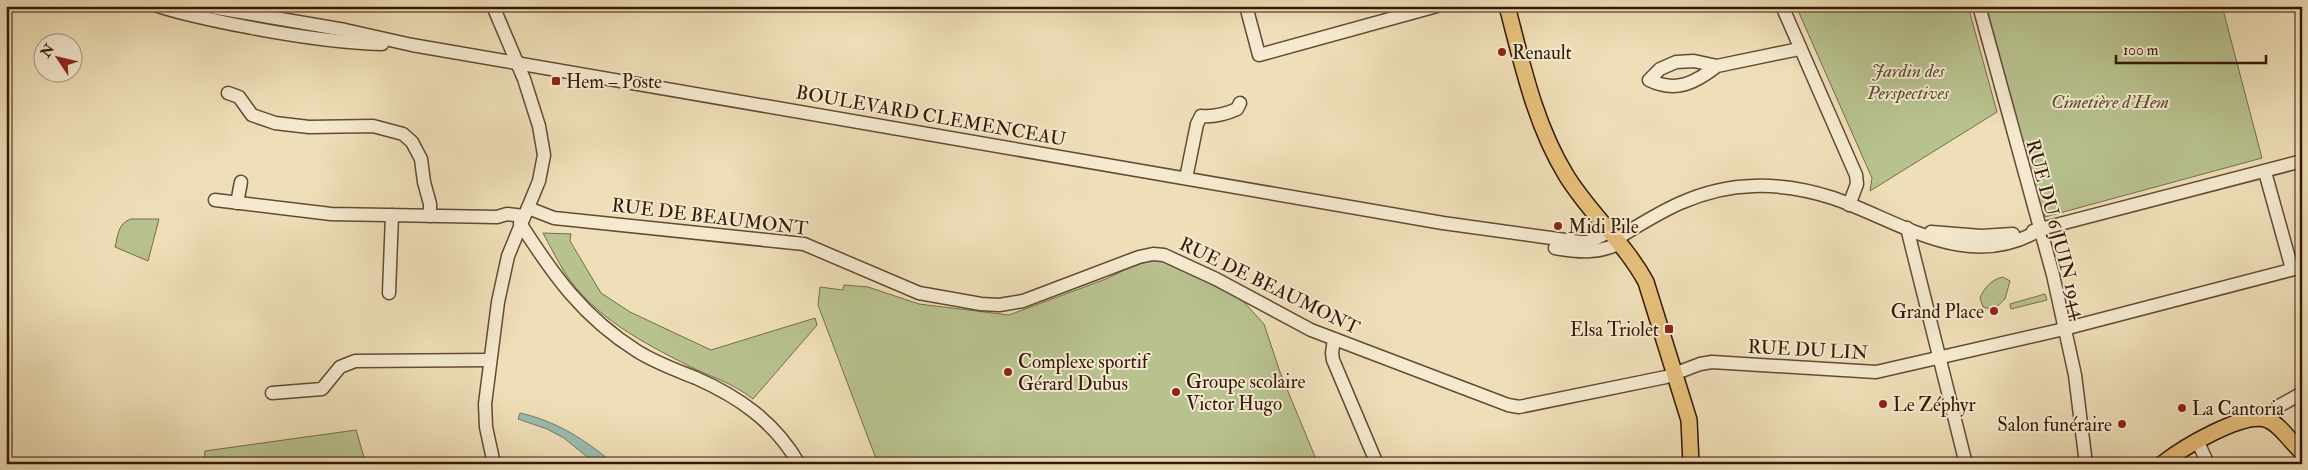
<svg xmlns="http://www.w3.org/2000/svg" width="2308" height="470" font-family="'IM FELL Double Pica',serif">
  <rect width="100%" height="100%" fill="#efdfb8"/>
  <filter id="stains"><feTurbulence type="fractalNoise" baseFrequency=".004" numOctaves="4"/><feColorMatrix values="0 0 0 0 .2 0 0 0 0 .09 0 0 0 0 .02 0 0 0 .5 -.17"/></filter>
  <radialGradient id="worn" r=".72"><stop offset=".6" stop-color="#630" stop-opacity="0"/><stop offset="1" stop-color="#630" stop-opacity=".3"/></radialGradient>
  <!-- green -->
  <g fill="#b8c28f" stroke="#766d4a">
    <polygon points="1796,6 1968,6 1997,112 1870,191 1872,178"/>
    <polygon points="1986,6 2222,6 2262,158 2045,217 2044,214 2041,214"/>
    <path d="M 131,219 L 159,219 L 148,261 L 115,247 C 118,235 118,223 131,219 Z"/>
    <path d="M 543,233 L 571,234 L 570,241 L 601,293 L 630,312 L 711,350 L 815,318 L 817,325 L 753,399 C 731,382 713,378 689,366 C 642,342 595,318 565,273 C 557,260 550,246 543,233 Z"/>
    <polygon points="1149,258 1158,258 1175,265 1242,300 1264,324 1280,372 1318,464 878,464 818,305 820,287 843,290 844,285 868,287 919,304 1009,315 1106,279"/>
    <path d="M 2003,277 L 2010,281 L 2005,299 L 1993,310 L 1983,307 L 1980,298 C 1984,288 1992,279 2003,277 Z"/>
    <polygon points="2045,294 2047,300 2011,309 2010,304"/>
    <polygon points="356,430 366,464 204,464 205,451"/>
  </g>
  <!-- water -->
  <path fill="#9abdb0" stroke="#717b6c" d="M 520,413 C 556,421 586,440 614,464 L 596,464 L 564,438 L 547,429 L 518,419 Z"/>
  <g fill="none" stroke-linecap="round" stroke-linejoin="round">
    <!-- minor casing -->
    <g stroke="#634a32" stroke-width="15">
      <g id="minor">
        <path d="M 158,6 C 189,16 221,22 252,28 C 295,36 339,43 382,44"/>
        <polyline points="205,6 345,30 412,45 1443,223 1580,242 1588,242 1609,232"/>
        <polyline points="493,6 524,79 539,126 544,155 539,181 508,256 498,302 485,404 486,427 494,464"/>
        <polyline points="1246,6 1259,55 1437,6"/>
        <polyline points="1782,6 1856,175 1857,184 1849,205"/>
        <polyline points="1979,6 2053,275 2075,375 2086,464"/>
        <polyline points="2301,6 2302,9"/>
        <path d="M 1717,66 C 1695,83 1676,93 1649,80 L 1660,69 L 1676,62 L 1694,61 L 1717,66 L 1799,49"/>
        <polyline points="228,93 239,97 252,115 275,123 309,127 373,126 403,134 412,142 421,159 424,182 430,204 430,216"/>
        <polyline points="2265,172 2292,269"/>
        <path d="M 1186,178 L 1197,124 L 1201,116 C 1214,117 1224,115 1237,109 L 1240,103"/>
        <polyline points="215,200 331,214 497,217 507,214 524,216"/>
        <polyline points="237,203 241,182"/>
        <polyline points="528,208 554,218 804,244 919,293 981,304 999,305 1023,301 1139,257 1153,254 1164,255 1216,279 1311,330 1508,405 1519,407 1666,377 1700,364 1712,362 1876,372 2064,329 2302,267"/>
        <path d="M 520,223 C 554,276 583,317 637,351 C 656,363 676,370 696,378 C 739,397 775,422 799,464"/>
        <polyline points="1907,228 1966,464"/>
        <polyline points="2033,231 2302,161"/>
        <polyline points="1931,232 1981,236 2013,234"/>
        <path d="M 1615,240 C 1659,212 1700,187 1754,186 C 1781,185 1808,190 1833,198 C 1900,221 1969,274 2041,229"/>
        <path d="M 1555,248 C 1578,252 1597,254 1618,244"/>
        <polyline points="389,293 392,215"/>
        <polyline points="1334,339 1332,353 1333,360 1377,464"/>
        <polyline points="272,393 322,389 340,367 355,361 490,360"/>
        <polyline points="2267,420 2279,406 2302,393"/>
        <polyline points="2197,440 2208,464"/>
      </g>
    </g>
    <!-- major casing -->
    <g stroke="#341806" stroke-width="18">
      <g id="major">
        <path d="M 1507,6 C 1522,63 1535,125 1566,175 C 1589,213 1625,243 1646,282 L 1689,420 L 1691,464"/>
        <path d="M 2162,464 C 2181,449 2244,410 2268,420 C 2281,425 2291,443 2302,452"/>
      </g>
    </g>
    <!-- minor -->
    <use href="#minor" stroke="#f5ead1" stroke-width="12"/>
    <!-- major -->
    <use href="#major" stroke="#e8c07c" stroke-width="15"/>
  </g>
  <!-- markers -->
  <g fill="#8f2418" stroke="#f5ead1" stroke-width="2">
    <circle cx="1502" cy="52" r="5"/>
    <rect x="551" y="76" width="10" height="10" rx="2.5"/>
    <circle cx="1558" cy="226" r="5"/>
    <circle cx="1994" cy="311" r="5"/>
    <rect x="1664" y="324" width="10" height="10" rx="2.5"/>
    <circle cx="1008" cy="372" r="5"/>
    <circle cx="1176" cy="392" r="5"/>
    <circle cx="1883" cy="404" r="5"/>
    <circle cx="2182" cy="408" r="5"/>
    <circle cx="2122" cy="424" r="5"/>
  </g>
  <g text-anchor="middle" stroke-width="4" stroke-linejoin="round" paint-order="stroke">
    <!-- poi labels -->
    <g font-size="19" fill="#341806" stroke="#f5ead1" text-anchor="start">
      <text x="1512" y="59">Renault</text>
      <text x="566" y="88">Hem – Poste</text>
      <text x="1568" y="233">Midi Pile</text>
      <text x="1984" y="318" text-anchor="end">Grand Place</text>
      <text x="1659" y="336" text-anchor="end">Elsa Triolet</text>
      <text x="1018" y="368">Complexe sportif<tspan x="1018" dy="22">Gérard Dubus</tspan></text>
      <text x="1186" y="388">Groupe scolaire<tspan x="1186" dy="22">Victor Hugo</tspan></text>
      <text x="1893" y="411">Le Zéphyr</text>
      <text x="2192" y="415">La Cantoria</text>
      <text x="2112" y="431" text-anchor="end">Salon funéraire</text>
    </g>
    <!-- park labels -->
    <g font-size="19" font-style="italic" fill="#5c4b2f" stroke="#f5ead1">
      <text x="1908" y="77">Jardin des<tspan x="1908" dy="22">Perspectives</tspan></text>
      <text x="2110" y="108">Cimetière d'Hem</text>
    </g>
    <!-- street labels -->
    <g font-size="19" fill="#341806" stroke="#f5ead1">
      <text transform="translate(931 115) rotate(10)" y="7">BOULEVARD CLEMENCEAU</text>
      <text transform="translate(710 216) rotate(7)" y="7">RUE DE BEAUMONT</text>
      <text transform="translate(2057 229) rotate(75)" y="7">RUE DU 6 JUIN 1944</text>
      <text transform="translate(1270 285) rotate(26)" y="7">RUE DE BEAUMONT</text>
      <text transform="translate(1808 349) rotate(3)" y="7">RUE DU LIN</text>
    </g>
  </g>
  <!-- margin -->
  <rect width="2308" height="470" fill="none" stroke="#efdfb8" stroke-width="25"/>
  <rect x="8" y="8" width="2293" height="455" fill="none" stroke="#341806" stroke-width="2.5"/>
  <rect x="12" y="12" width="2283" height="445" fill="none" stroke="#341806"/>
  <!-- north arrow -->
  <g transform="translate(58 58) rotate(305)"><circle r="24" fill="#f5ead1" stroke="#a89680"/>
  <path d="M0-4L9 19L0 12L-9 19Z" fill="#8f2418"/>
  <text y="-8" font-size="14" font-weight="bold" text-anchor="middle" fill="#341806">N</text>
  </g>
  <!-- scale -->
  <path d="M2116 55v8h150v-8" fill="none" stroke="#341806" stroke-width="2.5"/>
  <text x="2123" y="55" font-size="15" fill="#341806" stroke="#f5ead1" stroke-width="4" paint-order="stroke">100 m</text>
  <rect width="100%" height="100%" filter="url(#stains)"/>
  <rect width="100%" height="100%" fill="url(#worn)"/>
</svg>
